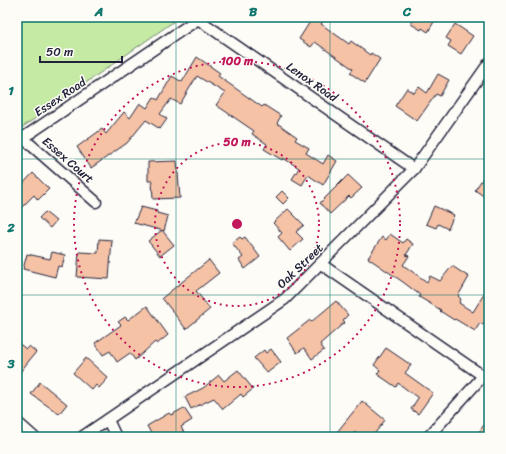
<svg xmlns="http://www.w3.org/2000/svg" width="506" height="454" font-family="Sriracha,sans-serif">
  <rect width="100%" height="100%" fill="#fdfcf7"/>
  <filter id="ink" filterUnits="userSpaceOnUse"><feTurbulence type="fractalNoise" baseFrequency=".025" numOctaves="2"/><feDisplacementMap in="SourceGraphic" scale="8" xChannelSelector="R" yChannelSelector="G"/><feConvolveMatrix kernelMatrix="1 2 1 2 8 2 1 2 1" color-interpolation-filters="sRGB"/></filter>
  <g filter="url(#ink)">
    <!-- green -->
    <polygon fill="#c5eaa4" stroke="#748670" points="17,17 171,17 173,22 17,131"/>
    <!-- building -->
    <g fill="#f5c2a6" stroke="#22223b">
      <polygon points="313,17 326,17 321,24 349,44 351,41 370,55 371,53 380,59 365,83 350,73 353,69 315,42 311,47 299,39"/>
      <polygon points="415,17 430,17 435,20 428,32 422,28 421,30 411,24"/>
      <polygon points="455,24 473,36 461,54 448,46 451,41 446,38"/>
      <polygon points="197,57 220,73 218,76 262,107 264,105 281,116 277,123 297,137 295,140 309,148 306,153 323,164 328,155 337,161 323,185 308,175 302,185 292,179 299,168 283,158 282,160 264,149 267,144 252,134 254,131 216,105 225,93 197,76 180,104 171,99 160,114 167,119 160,129 146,120 127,143 91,168 77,147 102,129 106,134 124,112 130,118 140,103 147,108 154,97 158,100 172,76 182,82"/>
      <polygon points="438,74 449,80 440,96 436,94 417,121 395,106 407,88 414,93 419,87 427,93"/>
      <polygon points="177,161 180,198 153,199 152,181 148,181 148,162"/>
      <polygon points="489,169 489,200 475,190"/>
      <polygon points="33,173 49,189 38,200 34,195 17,212 17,190"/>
      <polygon points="348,175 362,188 351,198 349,196 330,214 320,203"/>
      <polygon points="282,191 289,198 283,204 276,197"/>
      <polygon points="434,206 454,215 448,229 438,224 436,228 426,224"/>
      <polygon points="141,207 157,211 157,213 168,216 164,231 134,223"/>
      <polygon points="288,209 304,225 296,232 303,239 290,251 278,237 282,233 273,223"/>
      <polygon points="45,212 56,221 50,228 39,218"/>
      <polygon points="162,230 174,245 160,256 148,241"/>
      <polygon points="390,234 403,243 406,239 413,244 406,255 409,256 403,265 427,282 430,276 440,281 452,266 469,277 458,296 461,299 459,303 473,312 489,286 489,314 483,325 480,323 475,331 455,319 454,320 440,311 441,310 419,297 420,295 403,282 368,258 382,237 386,240"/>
      <polygon points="240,237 242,239 245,237 260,257 245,269 239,260 243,257 232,243"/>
      <polygon points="99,239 112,240 109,279 77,277 79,252 98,253"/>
      <polygon points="52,252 65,255 62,267 58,266 55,277 23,269 27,254 50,259"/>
      <polygon points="209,260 219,273 196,291 210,309 186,329 162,298"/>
      <polygon points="336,301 348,315 343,320 345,322 320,344 324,350 312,359 304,348 297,353 287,338 310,320 311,322"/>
      <polygon points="147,306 168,335 157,344 155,342 135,360 130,353 117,362 110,351 103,355 95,343 121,325 118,322 125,317 128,320"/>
      <polygon points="17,342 26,349 29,346 36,352 17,376"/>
      <polygon points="386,348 411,365 405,373 433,393 418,414 411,409 418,398 398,383 396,387 377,374 380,370 374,365"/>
      <polygon points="271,349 281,362 267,373 254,358 264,350 266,353"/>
      <polygon points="86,358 108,378 99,388 96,385 92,390 73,373"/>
      <polygon points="238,370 253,389 243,397 241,394 223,409 214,398 191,409 185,397 203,388 219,375 224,381"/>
      <polygon points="40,382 67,404 59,414 31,394"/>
      <polygon points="362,401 385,420 372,437 361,437 355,432 351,437 333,437"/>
      <polygon points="184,408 192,420 181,427 186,437 153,437 147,426 169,413 171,415"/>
      <polygon points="484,425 489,429 489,437 475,437"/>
    </g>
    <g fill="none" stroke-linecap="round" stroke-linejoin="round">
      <!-- minor casing -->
      <g stroke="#22223b" stroke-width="13">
        <g id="minor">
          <polyline points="195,17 414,169"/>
          <polyline points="23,138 96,202"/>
          <polyline points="17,142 198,19"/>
          <polyline points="321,264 489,380"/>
          <polyline points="108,420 116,437"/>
          <polyline points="17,422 34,437"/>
          <polyline points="82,437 285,299 414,169 489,63"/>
          <polyline points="428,437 483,376"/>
        </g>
      </g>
      <!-- minor -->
      <use href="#minor" stroke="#fdfcf7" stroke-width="10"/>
    </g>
  </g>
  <!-- grid -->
  <path fill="none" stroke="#0f766e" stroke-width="1" stroke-opacity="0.55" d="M 176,17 L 176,437M 330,17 L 330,437M 17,159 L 489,159M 17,295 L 489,295"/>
  <!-- distance rings -->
  <g fill="none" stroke="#c2185b" stroke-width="2" stroke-dasharray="2 4">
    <circle cx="237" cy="224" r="82"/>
    <circle cx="237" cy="224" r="163"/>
  </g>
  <g text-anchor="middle" stroke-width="3" stroke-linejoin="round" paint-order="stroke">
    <!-- street labels -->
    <g font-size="12" fill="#22223b" stroke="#fdfcf7">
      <text transform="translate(312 82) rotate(35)" y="4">Lenox Road</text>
      <text transform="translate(60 97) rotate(-34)" y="4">Essex Road</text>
      <text transform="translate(68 160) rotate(41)" y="4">Essex Court</text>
      <text transform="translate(300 266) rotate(-44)" y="4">Oak Street</text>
    </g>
  </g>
  <circle cx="237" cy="224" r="6" fill="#c2185b" stroke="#fdfcf7" stroke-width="2"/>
  <g font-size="12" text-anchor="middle" font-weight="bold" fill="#c2185b" stroke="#fdfcf7" stroke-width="3" stroke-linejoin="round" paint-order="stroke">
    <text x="237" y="65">100 m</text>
    <text x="237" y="146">50 m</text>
  </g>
  <!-- margin -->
  <rect width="506" height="454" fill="none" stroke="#fdfcf7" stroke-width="44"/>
  <!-- scale -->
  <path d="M40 56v6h82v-6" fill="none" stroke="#22223b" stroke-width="2"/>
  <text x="46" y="56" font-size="12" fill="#22223b" stroke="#fdfcf7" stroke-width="3" paint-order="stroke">50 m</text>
  <rect x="22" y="22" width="462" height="410" fill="none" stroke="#0f766e" stroke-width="1.5"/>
  <g font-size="13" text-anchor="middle" font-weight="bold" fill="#0f766e">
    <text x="99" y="16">A</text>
    <text x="253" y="16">B</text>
    <text x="407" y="16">C</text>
    <text x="11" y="95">1</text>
    <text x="11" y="232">2</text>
    <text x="11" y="368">3</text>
  </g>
</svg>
